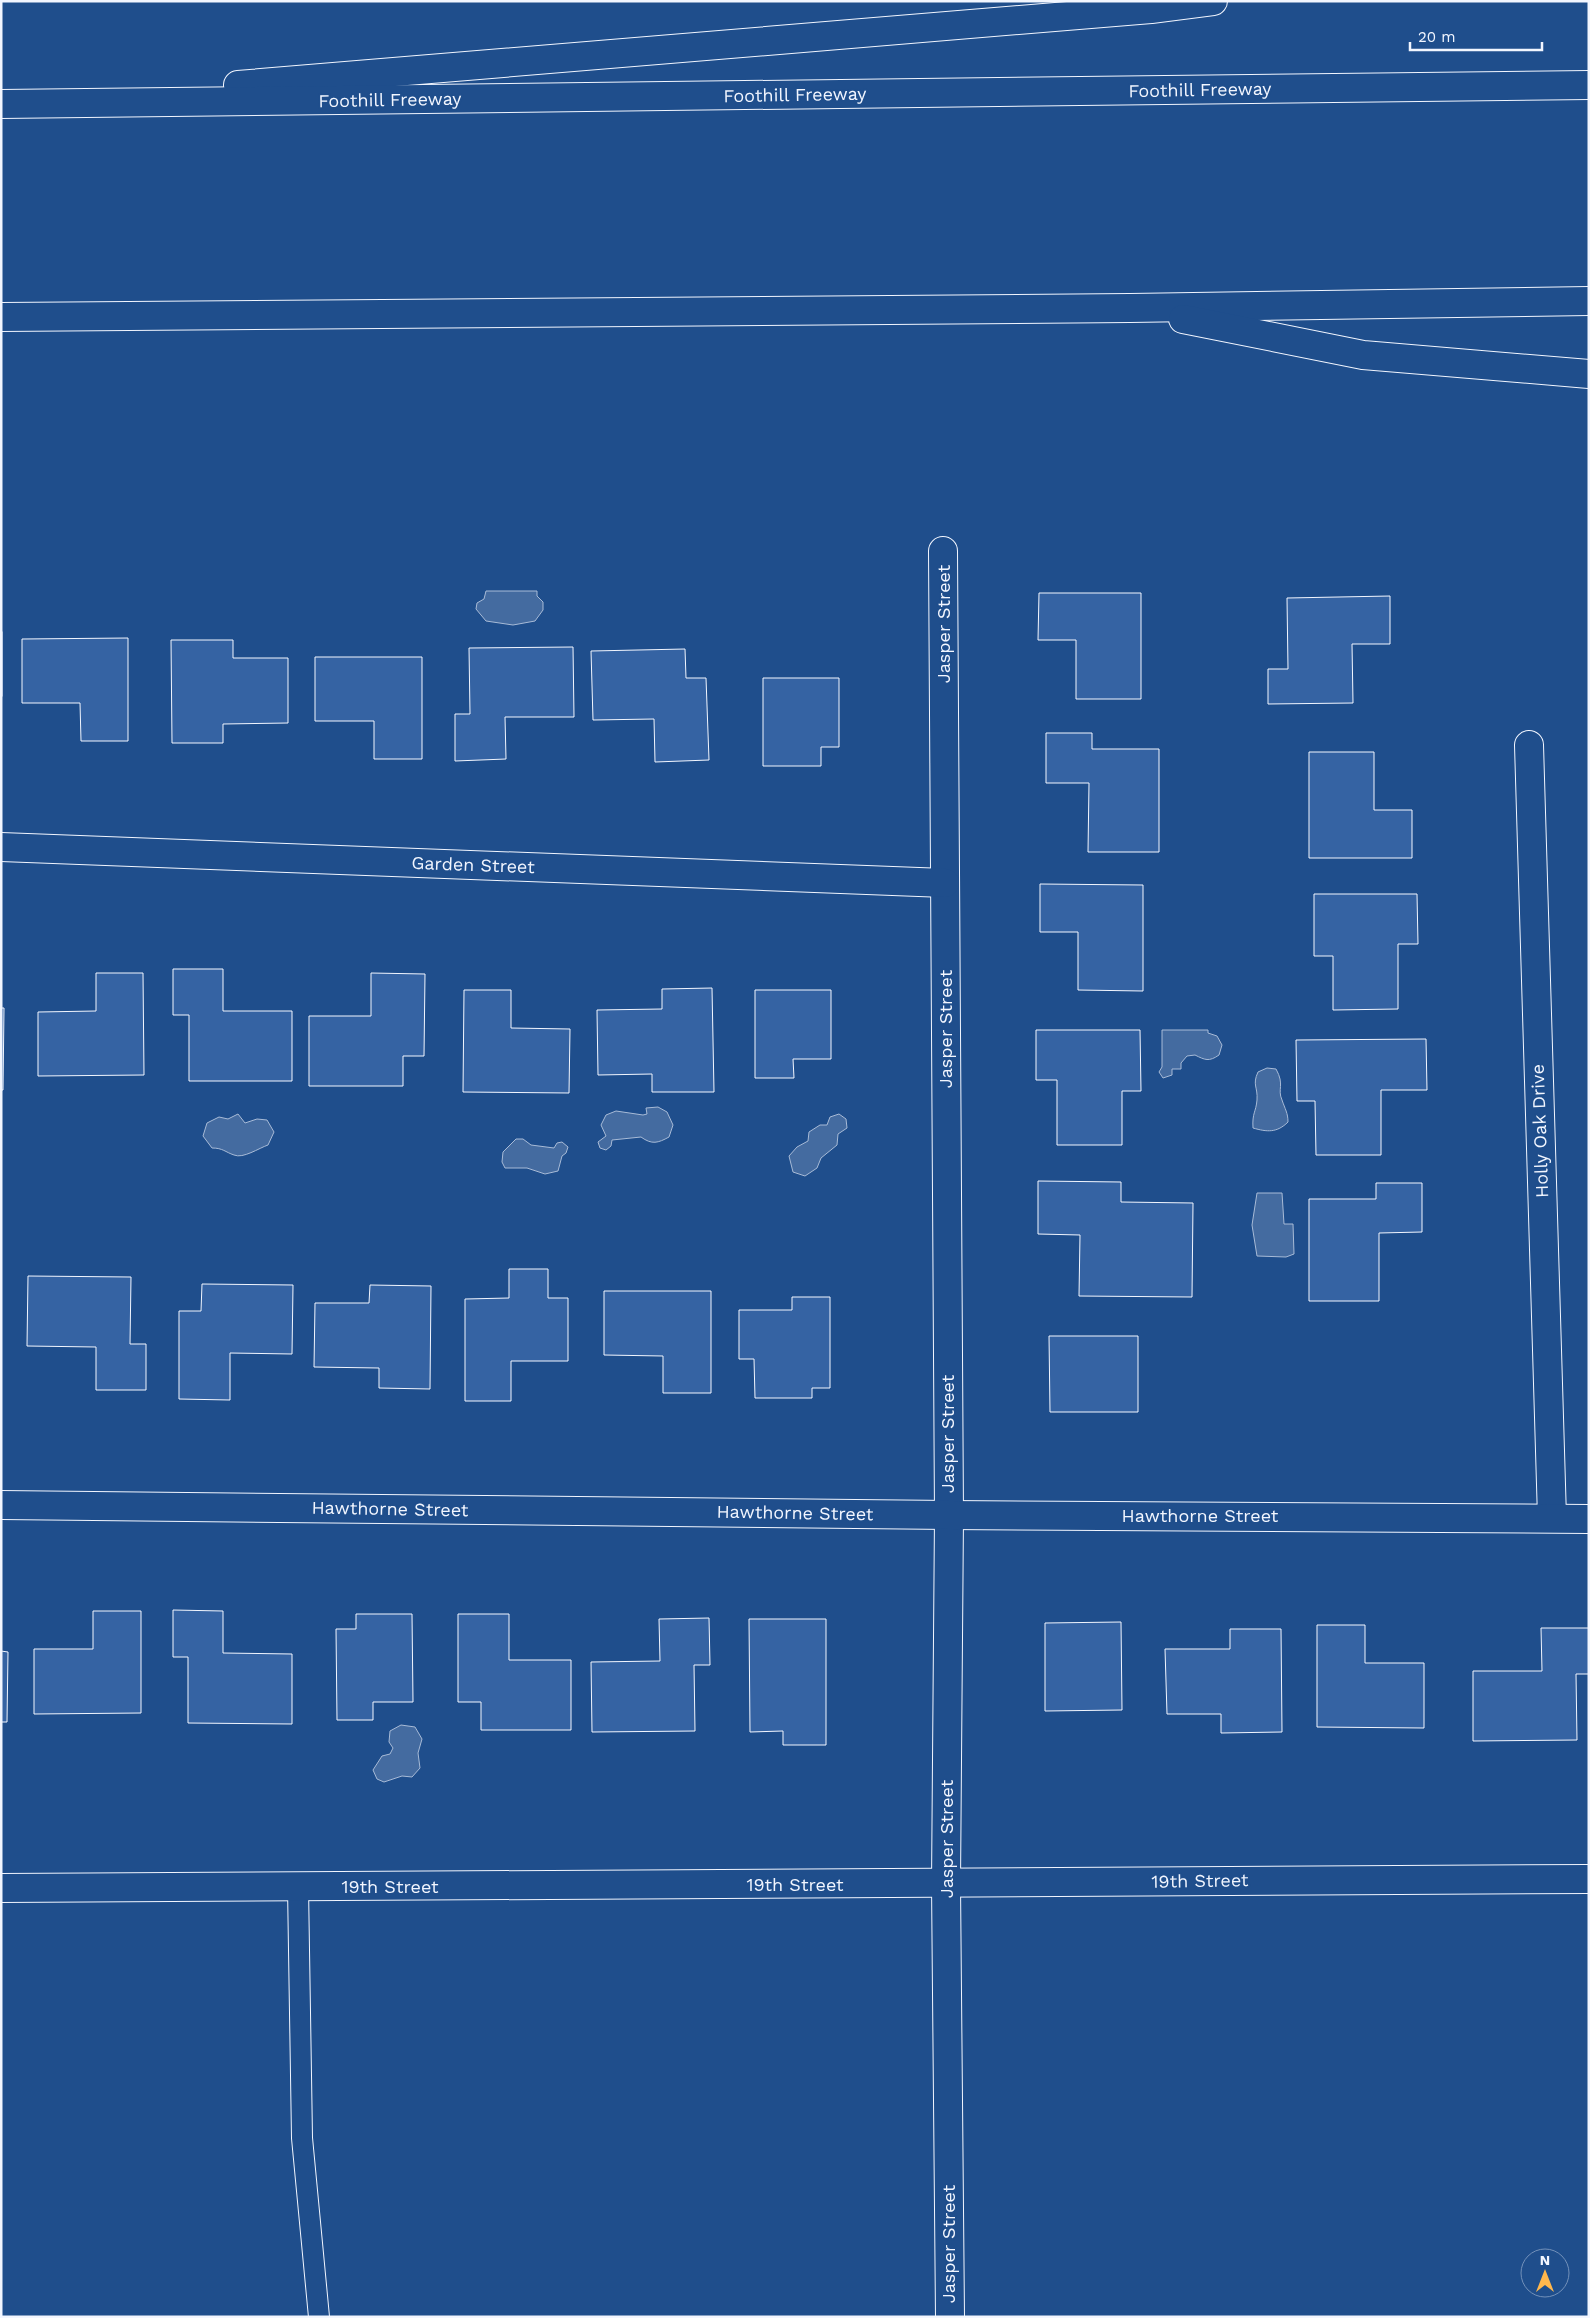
<svg xmlns="http://www.w3.org/2000/svg" width="1590" height="2318" font-family="'Work Sans',sans-serif">
  <rect width="100%" height="100%" fill="#1f4e8c"/>
  <!-- water -->
  <g fill="#446ba0" stroke="#a8bbd7">
    <polygon points="486,591 537,591 537,596 543,602 543,610 535,621 513,625 486,621 476,609 477,603 484,599"/>
    <path d="M 1162,1030 L 1208,1030 L 1208,1033 L 1217,1036 L 1222,1045 L 1219,1055 C 1209,1062 1205,1060 1195,1055 L 1187,1056 L 1181,1063 L 1181,1069 L 1172,1069 L 1172,1075 L 1163,1078 L 1159,1072 L 1162,1067 Z"/>
    <path d="M 1267,1068 L 1276,1069 C 1285,1085 1277,1089 1282,1100 C 1285,1109 1288,1113 1288,1122 C 1277,1133 1267,1132 1253,1128 C 1252,1113 1256,1112 1257,1100 C 1258,1087 1252,1085 1258,1072 Z"/>
    <path d="M 658,1107 L 667,1112 L 673,1125 L 669,1137 C 658,1143 652,1145 641,1137 L 612,1140 L 611,1146 L 606,1150 L 600,1148 L 598,1142 L 606,1136 L 601,1125 L 606,1115 L 616,1111 L 643,1115 L 647,1114 L 646,1108 Z"/>
    <path d="M 238,1114 L 245,1123 L 257,1119 L 267,1120 L 274,1132 L 268,1145 C 259,1148 243,1159 234,1155 C 225,1152 223,1148 212,1148 L 203,1136 L 207,1123 L 219,1117 L 228,1119 Z"/>
    <polygon points="839,1114 846,1119 847,1128 838,1134 837,1145 821,1158 817,1168 805,1176 793,1172 789,1156 797,1147 808,1141 809,1132 820,1125 827,1125 830,1117"/>
    <polygon points="516,1139 523,1139 531,1145 554,1148 557,1143 562,1142 568,1147 566,1153 562,1156 558,1171 545,1174 527,1168 505,1168 502,1162 503,1152"/>
    <polygon points="1257,1193 1282,1193 1284,1224 1293,1224 1294,1254 1286,1257 1257,1256 1252,1225"/>
    <polygon points="401,1725 415,1727 422,1739 418,1753 420,1768 412,1777 402,1776 384,1782 377,1779 373,1770 382,1756 390,1754 393,1748 389,1742 390,1731"/>
  </g>
  <!-- building -->
  <g fill="#3563a3" stroke="#f2f6ff">
    <polygon points="1039,593 1141,593 1141,699 1076,699 1076,640 1038,640"/>
    <polygon points="1390,596 1390,644 1352,644 1353,703 1268,704 1268,669 1288,669 1287,598"/>
    <rect x="1" y="632" width="1" height="64"/>
    <polygon points="128,638 128,741 81,741 80,703 22,703 22,639"/>
    <polygon points="171,640 233,640 233,658 288,658 288,723 223,724 223,743 172,743"/>
    <polygon points="573,647 574,717 505,717 506,759 455,761 455,714 470,714 469,648"/>
    <polygon points="685,649 686,678 706,678 709,760 655,762 654,719 593,720 591,651"/>
    <polygon points="315,657 422,657 422,759 374,759 374,721 315,721"/>
    <polygon points="763,678 839,678 839,747 821,747 821,766 763,766"/>
    <polygon points="1046,733 1092,733 1092,749 1159,749 1159,852 1088,852 1089,783 1046,783"/>
    <polygon points="1309,752 1374,752 1374,810 1412,810 1412,858 1309,858"/>
    <polygon points="1040,884 1143,885 1143,991 1078,990 1078,932 1040,932"/>
    <polygon points="1314,894 1417,894 1418,944 1398,944 1398,1009 1333,1010 1333,956 1314,956"/>
    <polygon points="173,969 223,969 223,1011 292,1011 292,1081 189,1081 189,1015 173,1015"/>
    <polygon points="96,973 143,973 144,1075 38,1076 38,1012 96,1011"/>
    <polygon points="371,973 425,974 424,1056 403,1056 403,1086 309,1086 309,1016 371,1016"/>
    <polygon points="712,988 714,1092 652,1092 652,1074 598,1075 597,1010 662,1009 662,989"/>
    <polygon points="464,990 511,990 511,1028 570,1029 569,1093 463,1092"/>
    <polygon points="755,990 831,990 831,1059 793,1059 794,1078 755,1078"/>
    <polygon points="1,1008 4,1008 3,1090 1,1090"/>
    <polygon points="1036,1030 1140,1030 1141,1091 1122,1091 1122,1145 1057,1145 1057,1080 1036,1080"/>
    <polygon points="1426,1039 1427,1090 1381,1090 1381,1155 1316,1155 1315,1101 1297,1101 1296,1040"/>
    <polygon points="1038,1181 1121,1182 1121,1202 1193,1203 1192,1297 1079,1296 1080,1235 1038,1234"/>
    <polygon points="1376,1183 1422,1183 1422,1232 1379,1233 1379,1301 1309,1301 1309,1199 1376,1199"/>
    <polygon points="509,1269 548,1269 548,1298 568,1298 568,1361 511,1361 511,1401 465,1401 465,1299 509,1298"/>
    <polygon points="28,1276 131,1277 130,1344 146,1344 146,1390 96,1390 96,1347 27,1346"/>
    <polygon points="202,1284 293,1285 292,1354 230,1353 230,1400 179,1399 179,1311 201,1311"/>
    <polygon points="370,1285 431,1286 430,1389 379,1388 379,1368 314,1367 315,1303 369,1303"/>
    <polygon points="604,1291 711,1291 711,1393 663,1393 663,1356 604,1355"/>
    <polygon points="792,1297 830,1297 830,1388 812,1388 812,1398 755,1398 754,1359 739,1359 739,1310 792,1310"/>
    <polygon points="1049,1336 1138,1336 1138,1412 1050,1412"/>
    <polygon points="173,1610 223,1611 223,1653 292,1654 292,1724 188,1723 188,1657 173,1657"/>
    <polygon points="93,1611 141,1611 141,1713 34,1714 34,1649 93,1649"/>
    <polygon points="356,1614 412,1614 413,1702 373,1702 373,1720 337,1720 336,1629 356,1629"/>
    <polygon points="458,1614 509,1614 509,1660 571,1660 571,1730 481,1730 481,1702 458,1702"/>
    <polygon points="709,1618 710,1665 694,1665 695,1731 592,1732 591,1662 660,1661 659,1619"/>
    <polygon points="749,1619 826,1619 826,1745 783,1745 783,1731 750,1732"/>
    <polygon points="1121,1622 1122,1710 1045,1711 1045,1623"/>
    <polygon points="1317,1625 1365,1625 1365,1663 1424,1663 1424,1728 1317,1727"/>
    <polygon points="1541,1628 1589,1628 1589,1674 1576,1674 1577,1740 1473,1741 1473,1671 1542,1671"/>
    <polygon points="1230,1629 1281,1629 1282,1732 1221,1733 1221,1714 1167,1714 1165,1649 1230,1649"/>
    <polygon points="1,1651 8,1652 7,1722 1,1722"/>
  </g>
  <g fill="none" stroke-linecap="round" stroke-linejoin="round">
    <!-- service casing -->
    <g stroke="#f2f6ff" stroke-width="22">
      <polyline id="service" points="298,1887 302,2138 319,2317"/>
    </g>
    <!-- minor casing -->
    <g stroke="#f2f6ff" stroke-width="30">
      <g id="minor">
        <polyline points="943,551 949,1515 946,1884 950,2317"/>
        <polyline points="1529,745 1552,1518"/>
        <polyline points="1,847 945,883"/>
        <polyline points="1,1505 949,1515 1589,1519"/>
      </g>
    </g>
    <!-- secondary casing -->
    <g stroke="#f2f6ff" stroke-width="30">
      <polyline id="secondary" points="1,1888 1589,1879"/>
    </g>
    <!-- motorway casing -->
    <g stroke="#f2f6ff" stroke-width="30">
      <g id="motorway">
        <polyline points="238,85 1151,9 1213,1"/>
        <polyline points="1,104 1589,85"/>
        <polyline points="1,317 1130,308 1589,301"/>
        <polyline points="1183,319 1363,355 1589,374"/>
      </g>
    </g>
    <!-- service -->
    <use href="#service" stroke="#1f4e8c" stroke-width="20"/>
    <!-- minor -->
    <use href="#minor" stroke="#1f4e8c" stroke-width="28"/>
    <!-- secondary -->
    <use href="#secondary" stroke="#1f4e8c" stroke-width="28"/>
    <!-- motorway -->
    <use href="#motorway" stroke="#1f4e8c" stroke-width="28"/>
  </g>
  <g text-anchor="middle" stroke-width="4" stroke-linejoin="round" paint-order="stroke">
    <!-- street labels -->
    <g font-size="18" fill="#f2f6ff" stroke="#1f4e8c">
      <text transform="translate(1200 90) rotate(-1)" y="6">Foothill Freeway</text>
      <text transform="translate(795 95) rotate(-1)" y="6">Foothill Freeway</text>
      <text transform="translate(390 100) rotate(-1)" y="6">Foothill Freeway</text>
      <text transform="translate(944 624) rotate(-90)" y="6">Jasper Street</text>
      <text transform="translate(473 865) rotate(2)" y="6">Garden Street</text>
      <text transform="translate(946 1029) rotate(-90)" y="6">Jasper Street</text>
      <text transform="translate(1540 1131) rotate(-92)" y="6">Holly Oak Drive</text>
      <text transform="translate(948 1434) rotate(-90)" y="6">Jasper Street</text>
      <text transform="translate(390 1509) rotate(1)" y="6">Hawthorne Street</text>
      <text transform="translate(795 1513) rotate(1)" y="6">Hawthorne Street</text>
      <text x="1200" y="1522">Hawthorne Street</text>
      <text transform="translate(947 1839) rotate(-90)" y="6">Jasper Street</text>
      <text transform="translate(1200 1881) rotate(-1)" y="6">19th Street</text>
      <text x="795" y="1891">19th Street</text>
      <text x="390" y="1893">19th Street</text>
      <text transform="translate(949 2244) rotate(-90)" y="6">Jasper Street</text>
    </g>
  </g>
  <!-- border -->
  <rect width="1590" height="2318" fill="none" stroke="#f2f6ff" stroke-width="5"/>
  <!-- north arrow -->
  <g transform="translate(1545 2273)"><circle r="24" fill="#1f4e8c" stroke="#7391ba"/>
  <path d="M0-4L9 19L0 12L-9 19Z" fill="#ffb74d"/>
  <text y="-8" font-size="14" font-weight="bold" text-anchor="middle" fill="#f2f6ff">N</text>
  </g>
  <!-- scale -->
  <path d="M1410 42v8h132v-8" fill="none" stroke="#f2f6ff" stroke-width="2.5"/>
  <text x="1418" y="42" font-size="15" fill="#f2f6ff" stroke="#1f4e8c" stroke-width="4" paint-order="stroke">20 m</text>
</svg>
